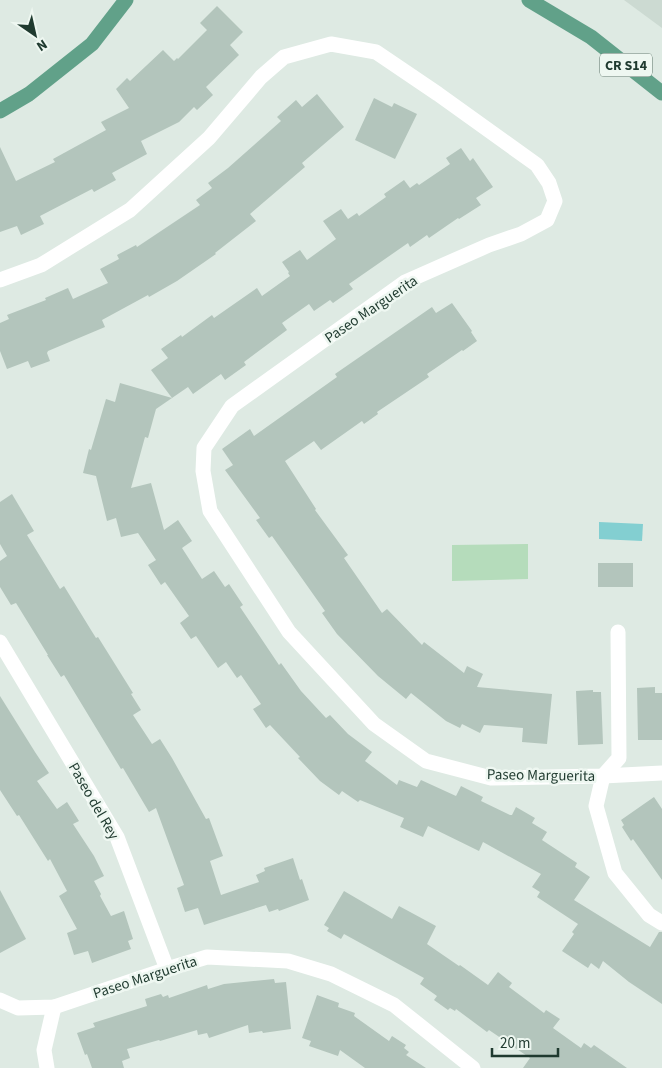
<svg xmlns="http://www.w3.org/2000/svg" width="662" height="1068" font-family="'Source Sans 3',sans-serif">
  <rect width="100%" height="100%" fill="#deeae3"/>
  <!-- built -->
  <polygon fill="#ccdad2" points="624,0 662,0 662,28"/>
  <!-- green -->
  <polygon fill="#b5dcbb" points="528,544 528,579 452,581 452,545"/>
  <!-- water -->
  <polygon fill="#83cfd1" points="599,522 643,524 642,541 599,539"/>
  <!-- building -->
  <g fill="#b3c5bc">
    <polygon points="217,6 243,32 230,45 239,55 206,87 213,95 197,110 194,107 179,122 141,141 147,154 112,173 116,180 94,192 92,189 40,216 44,224 21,235 17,226 0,232 0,147 16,181 55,162 53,159 106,130 101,122 129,108 116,89 127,78 130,81 163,50 174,61 177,58 178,59 207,30 200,23"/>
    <polygon points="317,94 344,127 302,163 305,167 250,214 256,221 215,253 216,254 177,281 149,297 148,295 102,320 105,327 48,351 47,353 50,361 31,368 28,361 7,369 0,351 0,323 9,319 7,315 46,300 45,298 68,288 73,299 108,283 100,269 119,259 117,255 136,245 137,247 200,205 196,200 212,188 208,183 228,168 281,121 277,117 296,100 302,107"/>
    <polygon points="374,98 392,107 394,103 417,114 395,159 355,140"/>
    <polygon points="461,148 470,161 473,158 493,187 476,198 481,205 459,219 458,218 429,238 427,235 410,247 408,243 349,284 353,289 333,303 330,300 314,311 309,304 282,323 287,330 244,362 246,365 225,380 221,374 193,394 188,387 156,409 148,438 145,437 131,488 151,483 164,530 178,520 192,541 182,548 202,579 214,571 225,587 229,584 243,605 240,607 279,665 281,663 301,691 326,718 330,715 348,734 372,752 365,761 397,785 399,780 417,787 421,780 456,796 461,786 483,797 481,801 510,815 512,815 516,807 535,818 532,823 547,832 542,840 577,863 575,867 590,877 574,900 650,947 659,932 662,932 662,1004 629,982 603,961 599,969 591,963 588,968 562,951 574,934 572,932 578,924 537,897 540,892 532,887 541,874 483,842 479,851 428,826 423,837 400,827 404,818 360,800 358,802 342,791 339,795 320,781 298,758 300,757 270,725 266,728 253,709 261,704 241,675 237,678 226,662 218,668 196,636 191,639 180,623 189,616 165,582 161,585 148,565 156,560 138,533 121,537 116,518 107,521 96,476 83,473 89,449 91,450 106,399 115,402 120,383 172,398 151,370 168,358 161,349 181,335 182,337 212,315 214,318 257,288 262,296 290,276 288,273 289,272 282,262 300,250 307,260 336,239 323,221 341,209 348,219 357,213 359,216 386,197 384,194 404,180 410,188 417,183 419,185 450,164 446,158"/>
    <polygon points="452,303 472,331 471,332 477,341 463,351 462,350 427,374 429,377 377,412 378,414 364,424 362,421 321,450 314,441 285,461 316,509 315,510 348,555 344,558 382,613 387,609 422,645 424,642 464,673 467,666 483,674 477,687 552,694 547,744 522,742 523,728 484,725 480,733 462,724 460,728 446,721 411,693 406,699 378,676 337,634 322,613 325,611 272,536 269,538 256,520 260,518 225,470 233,465 222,449 250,429 254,436 337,377 335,374 432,307 436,313"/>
    <polygon points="12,494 34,531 27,535 60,589 64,586 91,630 96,638 98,637 133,693 131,694 141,710 133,715 152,744 160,739 172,758 206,819 209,818 223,856 210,861 221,895 259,882 256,875 265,871 264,868 293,858 300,880 302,879 309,900 279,911 278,909 269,912 266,905 204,925 198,908 185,912 177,888 184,885 156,808 149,812 123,768 121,769 64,675 61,677 47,655 48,655 16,603 11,605 0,587 0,561 7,556 0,544 0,502"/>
    <rect x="598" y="563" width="35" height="24"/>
    <polygon points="655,687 655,693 662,693 662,740 638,740 637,688"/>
    <polygon points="593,690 593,692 601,692 603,744 578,745 576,691"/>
    <polygon points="0,696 35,752 49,773 37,781 57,809 67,802 79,821 73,824 94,856 104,876 94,881 101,894 100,896 111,916 124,911 133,939 128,941 131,949 92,963 88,951 74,955 67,933 77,929 59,896 67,891 50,859 48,861 19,815 17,816 0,790"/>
    <polygon points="654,797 662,809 662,880 633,839 631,841 622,827 624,825 621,820"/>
    <polygon points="0,890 26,939 0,953"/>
    <polygon points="344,891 392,919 399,906 436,926 427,944 459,966 460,965 488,985 498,972 512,983 509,987 544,1013 546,1010 560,1019 553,1028 581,1048 584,1043 591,1048 594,1045 627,1068 523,1068 530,1058 489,1030 487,1032 456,1009 455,1011 450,1008 448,1010 434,1000 437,996 420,984 424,978 344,934 341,939 327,931 329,928 324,925"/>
    <polygon points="274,979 275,983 286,982 291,1029 263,1033 262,1031 249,1033 248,1025 209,1038 207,1033 198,1035 197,1030 160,1041 159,1040 127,1049 130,1058 122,1061 124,1068 92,1068 87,1054 85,1055 77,1033 95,1027 93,1023 147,1006 145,999 161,994 163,997 168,995 169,998 207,985 208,989 224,984"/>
    <polygon points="317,995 339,1003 338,1007 355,1013 354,1016 389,1041 392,1036 406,1045 404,1048 409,1052 406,1055 426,1068 365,1068 340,1050 338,1056 309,1046 311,1041 302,1038"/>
  </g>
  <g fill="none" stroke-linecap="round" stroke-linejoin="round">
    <!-- minor -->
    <g stroke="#fff" stroke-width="15">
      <polyline points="0,280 41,265 130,210 209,138 261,77 284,57 331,44 376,52 438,94 537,165 549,183 555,201 547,220 521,234 489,245 405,282 232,406 204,448 203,471 210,511 289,632 374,724 426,761 491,778 603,776 662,773"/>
      <polyline points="618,632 619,758 603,776 596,806 615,873 649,915 662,923"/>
      <polyline points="0,642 117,837 167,969"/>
      <polyline points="0,1000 18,1008 54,1007 167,969 207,957 288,961 331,974 394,1005 473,1068"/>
      <polyline points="47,1068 44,1050 54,1007"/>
    </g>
    <!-- major -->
    <g stroke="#61a189" stroke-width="15">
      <polyline points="529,0 591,37 662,93"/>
      <polyline points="0,111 29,94 92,44 126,0"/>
    </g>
  </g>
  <g text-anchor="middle" stroke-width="5" stroke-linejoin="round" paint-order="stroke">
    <!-- shield labels -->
    <rect fill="#eef7f1" stroke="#5d7369" stroke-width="1" x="600" y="53.5" width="52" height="23" rx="4"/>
    <g font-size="14" font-weight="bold" fill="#1f3a2f">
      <text x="626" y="70">CR S14</text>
    </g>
    <!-- street labels -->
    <g font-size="15" fill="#1f3a2f" stroke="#eef7f1">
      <text transform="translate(371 309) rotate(-34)" y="5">Paseo Marguerita</text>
      <text transform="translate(541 775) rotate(1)" y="5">Paseo Marguerita</text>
      <text transform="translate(94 801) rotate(60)" y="5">Paseo del Rey</text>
      <text transform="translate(145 977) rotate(-18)" y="5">Paseo Marguerita</text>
    </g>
  </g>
  <!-- north arrow -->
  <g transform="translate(35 35) rotate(146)" stroke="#eef7f1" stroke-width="4" paint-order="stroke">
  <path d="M0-4L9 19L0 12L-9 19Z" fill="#1f3a2f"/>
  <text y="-8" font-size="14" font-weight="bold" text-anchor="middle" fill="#1f3a2f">N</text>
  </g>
  <!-- scale -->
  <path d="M492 1048v8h66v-8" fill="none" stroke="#1f3a2f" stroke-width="2.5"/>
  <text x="500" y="1048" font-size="15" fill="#1f3a2f" stroke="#eef7f1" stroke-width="4" paint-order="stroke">20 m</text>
</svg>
